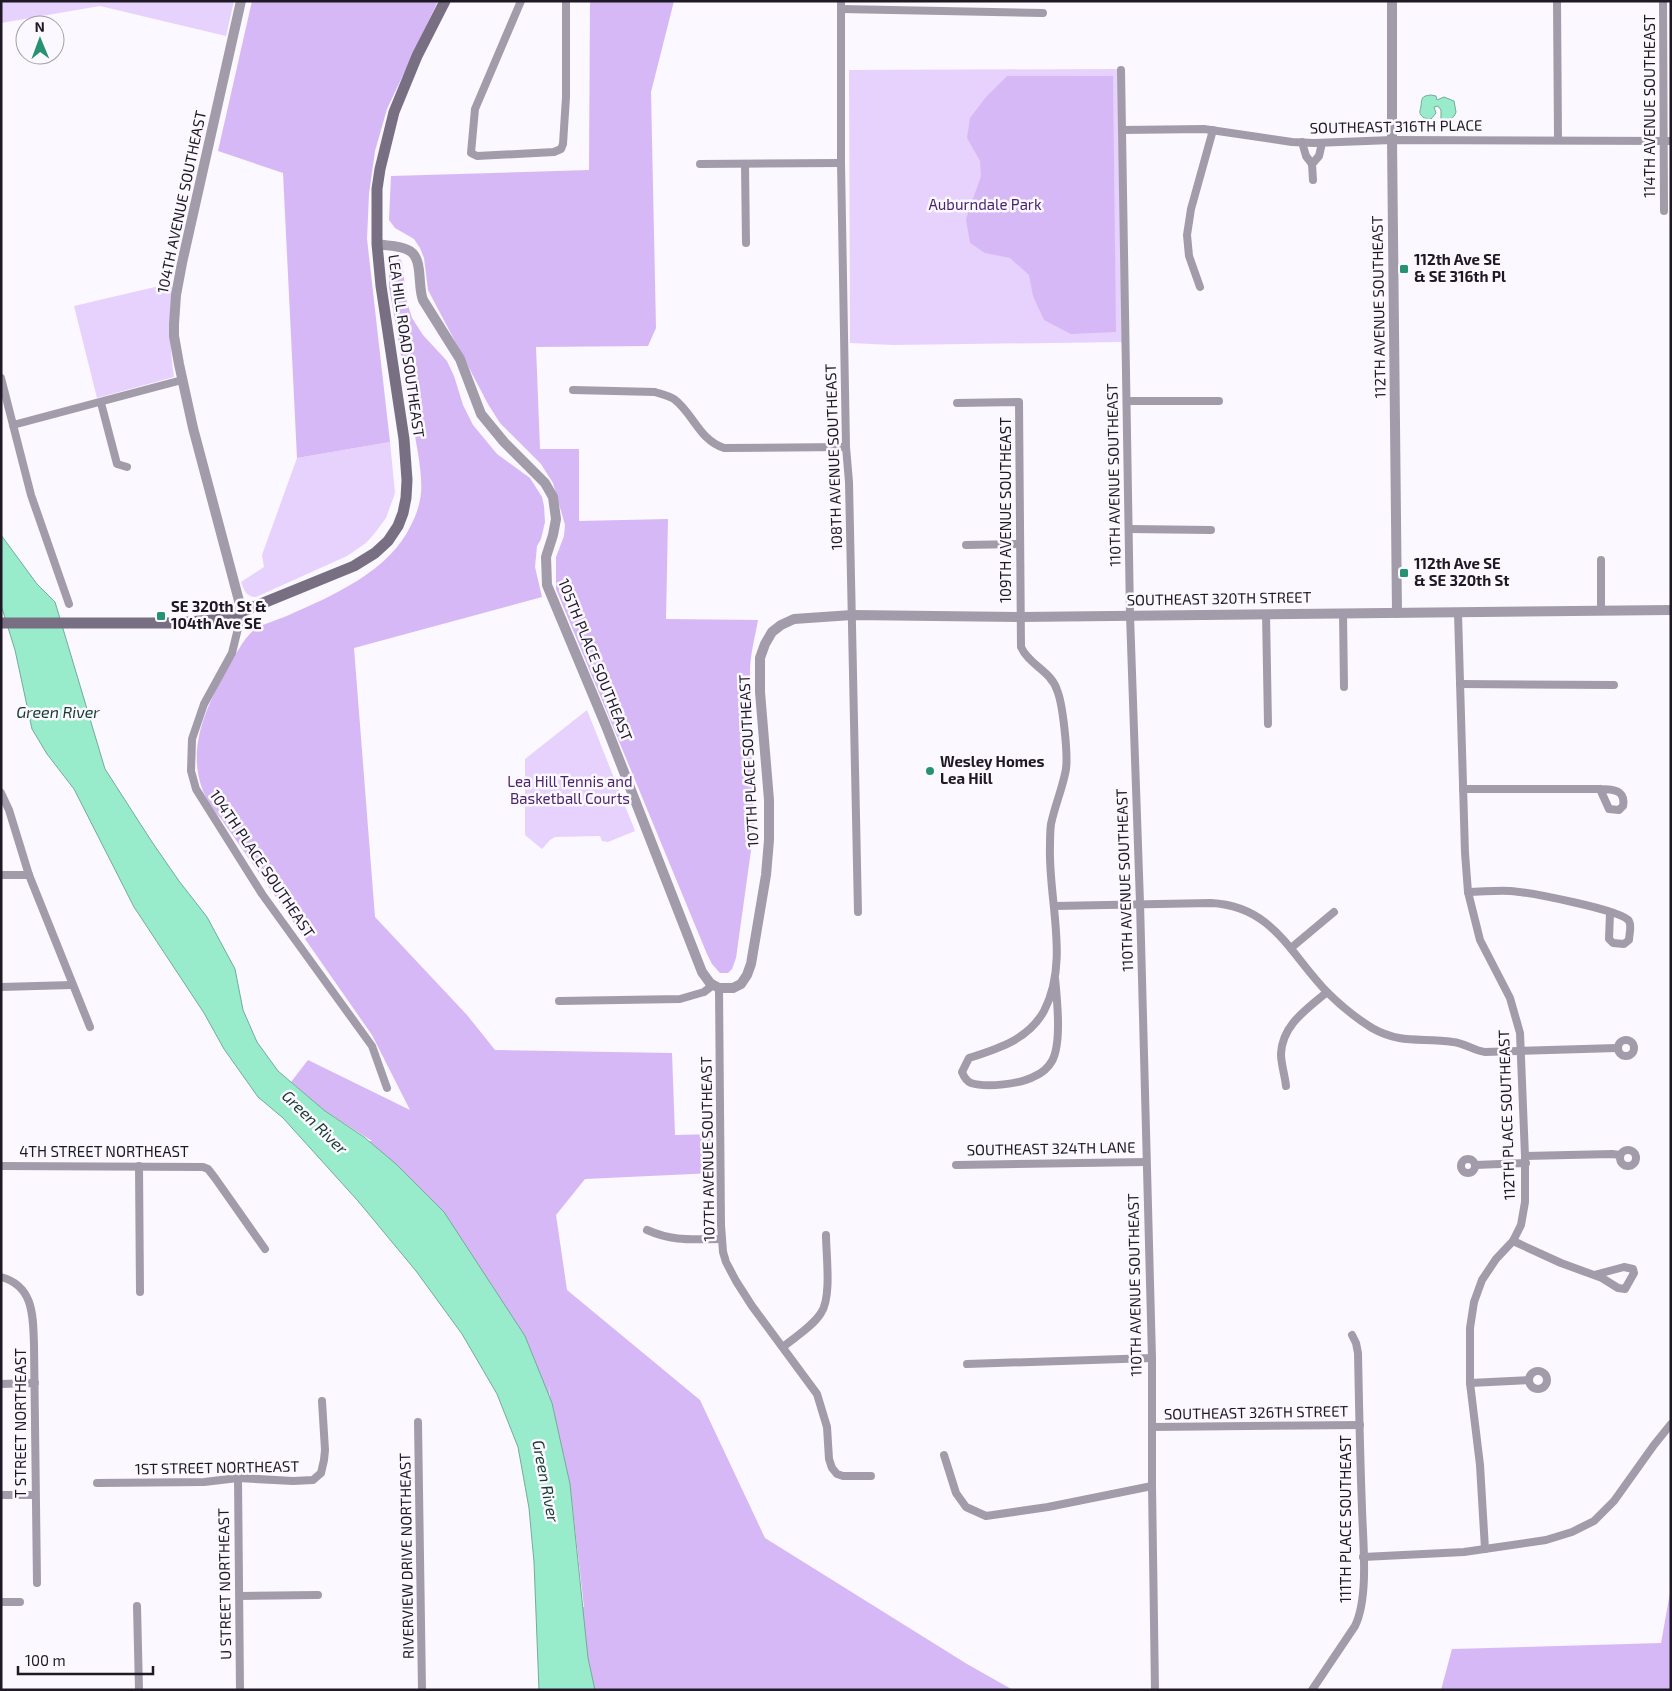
<svg xmlns="http://www.w3.org/2000/svg" width="1672" height="1691" font-family="'Exo 2',sans-serif">
  <rect width="100%" height="100%" fill="#fbf8ff"/>
  <!-- green -->
  <g fill="#e6d2fd">
    <polygon points="1,1 234,1 226,36 100,6 1,23"/>
    <polygon points="1118,69 1122,342 893,345 850,343 849,70"/>
    <path d="M 172,283 C 170,317 169,344 174,377 L 97,398 L 74,306 Z"/>
    <path d="M 390,442 L 395,493 L 386,518 L 374,534 L 366,543 L 347,556 L 256,597 C 246,597 244,590 241,582 L 264,567 L 262,555 L 297,458 Z"/>
    <polygon points="587,710 635,831 608,842 602,841 600,836 555,837 550,840 542,849 525,835 525,759"/>
  </g>
  <!-- forest -->
  <g fill="#d6b8f7">
    <polygon points="252,1 438,1 387,109 375,151 369,194 367,239 390,442 297,458 283,173 218,151"/>
    <path d="M 590,1 L 674,1 L 651,92 L 656,328 L 648,346 L 536,347 L 540,449 L 579,449 L 579,521 L 668,519 L 666,619 L 758,620 C 755,637 750,655 750,672 L 754,829 L 736,958 L 732,969 L 728,973 L 720,973 L 712,964 L 707,954 L 556,589 L 556,557 L 564,536 L 565,525 L 553,483 L 541,464 L 500,423 L 488,404 L 428,290 L 424,258 L 420,248 L 414,239 L 395,228 L 389,220 L 391,176 L 589,170 Z"/>
    <polygon points="1007,76 1113,76 1116,332 1071,334 1044,320 1033,296 1029,275 1010,258 985,253 970,243 966,219 981,176 980,161 967,138 970,118 986,97"/>
    <path d="M 400,259 L 402,262 L 407,302 L 412,318 L 423,335 L 447,361 L 454,376 L 463,405 L 473,425 L 497,454 L 530,478 L 542,497 L 544,506 L 545,522 L 541,539 L 537,546 L 535,567 L 542,597 L 354,648 L 375,917 L 467,1015 L 495,1050 L 672,1053 L 675,1135 L 714,1134 L 714,1173 L 585,1179 L 556,1215 L 567,1290 L 700,1400 L 765,1538 L 967,1664 L 1013,1690 L 560,1690 L 563,1607 L 584,1607 L 570,1484 L 550,1398 L 550,1384 L 547,1448 L 350,1142 L 372,1141 L 325,1111 L 291,1082 L 308,1060 L 410,1110 L 372,1035 L 222,820 C 178,772 199,718 228,668 C 235,656 243,639 254,630 C 261,624 279,620 289,615 C 332,596 390,571 411,525 C 416,516 420,504 421,493 C 423,472 415,439 412,418 C 404,374 397,331 389,287 L 389,272 L 397,260 Z"/>
    <polygon points="1671,1587 1671,1690 1441,1690 1452,1649 1661,1643"/>
  </g>
  <!-- water -->
  <g fill="#98ebcb" stroke="#73ac99">
    <path d="M 1431,95 L 1436,96 L 1437,100 L 1444,97 L 1454,101 L 1456,112 C 1454,119 1448,121 1441,119 L 1441,110 L 1438,106 L 1434,107 L 1436,113 L 1431,119 L 1424,118 C 1418,113 1420,112 1421,106 C 1422,98 1421,96 1431,95 Z"/>
    <polygon points="1,535 37,584 55,602 105,769 152,842 179,881 207,917 235,969 243,1010 257,1042 278,1071 325,1111 364,1137 396,1164 444,1212 525,1336 552,1403 570,1484 588,1658 595,1690 539,1690 534,1562 529,1508 518,1447 497,1394 462,1334 416,1271 358,1201 283,1118 258,1097 224,1049 204,1013 134,907 74,789 47,754 32,729 15,650 1,605"/>
  </g>
  <g fill="none" stroke-linecap="round" stroke-linejoin="round">
    <!-- minor -->
    <g stroke="#a29caa" stroke-width="8">
      <polyline points="521,1 475,109 471,153 477,156 554,152 561,149 563,144 566,97 566,1"/>
      <polyline points="841,1 841,163 846,447 849,482 858,912"/>
      <polyline points="1557,1 1558,139"/>
      <polyline points="1663,1 1664,211"/>
      <polyline points="841,9 1043,13"/>
      <polyline points="1121,70 1130,615 1140,903 1152,1358 1152,1486 1155,1690"/>
      <polyline points="1122,130 1204,129 1292,142 1314,143 1392,140 1671,141"/>
      <polyline points="1302,142 1306,156 1312,164 1319,156 1322,143"/>
      <polyline points="700,164 841,163"/>
      <polyline points="745,164 746,243"/>
      <polyline points="1312,164 1313,180"/>
      <polyline points="1200,287 1189,256 1187,235 1191,209 1213,130"/>
      <polyline points="1,378 31,495 69,604"/>
      <path d="M 573,390 L 655,392 C 661,394 668,395 674,399 C 693,413 699,440 724,448 L 846,447"/>
      <polyline points="1127,401 1219,401"/>
      <polyline points="101,403 117,464 127,467"/>
      <path d="M 957,403 L 1019,402 L 1021,647 C 1029,665 1051,671 1057,690 C 1063,704 1068,754 1066,769 C 1063,787 1055,805 1051,824 C 1050,831 1050,839 1050,846 C 1048,899 1070,962 1044,1011 C 1028,1040 997,1049 969,1058 L 962,1072 C 964,1077 966,1081 971,1083 C 986,1088 1021,1084 1035,1076 C 1042,1073 1048,1068 1052,1061 C 1062,1043 1057,999 1055,978"/>
      <polyline points="13,425 182,380"/>
      <polyline points="1129,529 1211,530"/>
      <polyline points="966,545 1020,544"/>
      <polyline points="1601,560 1601,611"/>
      <polyline points="242,612 232,653 204,704 192,739 191,771 196,789 262,894 372,1046 387,1088"/>
      <polyline points="1343,613 1344,687"/>
      <polyline points="1458,613 1465,853 1468,892 1480,940 1510,998 1520,1033 1525,1156 1525,1202 1521,1225 1513,1241 1496,1259 1482,1280 1474,1302 1470,1328 1470,1383 1480,1465 1485,1549"/>
      <polyline points="1266,614 1268,724"/>
      <polyline points="1460,684 1614,685"/>
      <path d="M 1463,789 L 1600,789 C 1613,789 1626,790 1623,806 L 1619,810 L 1609,809 L 1600,789"/>
      <polyline points="1,793 9,810 29,875 90,1027"/>
      <polyline points="1,875 29,875"/>
      <path d="M 1468,892 C 1482,892 1496,890 1510,891 C 1527,892 1623,910 1629,921 C 1632,926 1629,935 1629,940 L 1624,944 L 1613,943 L 1609,939 L 1610,913"/>
      <path d="M 1054,906 L 1211,903 C 1273,906 1290,954 1327,992 C 1340,1005 1356,1018 1372,1028 C 1402,1045 1422,1037 1453,1042 C 1465,1043 1474,1051 1485,1052 L 1617,1048"/>
      <polyline points="1291,948 1334,912"/>
      <polyline points="1,987 72,985"/>
      <polyline points="719,988 721,1225 723,1252 726,1262 736,1281 752,1306 817,1394 827,1427 829,1459 832,1468 837,1474 843,1476 871,1476"/>
      <polyline points="559,1001 680,999 704,992 713,985"/>
      <circle cx="1626" cy="1048" r="8"/>
      <path d="M 1286,1086 C 1285,1076 1281,1064 1281,1054 C 1282,1025 1307,1009 1327,992"/>
      <circle cx="1628" cy="1158" r="8"/>
      <polyline points="1525,1156 1612,1154 1620,1155"/>
      <circle cx="1468" cy="1166" r="7"/>
      <polyline points="956,1165 1146,1162"/>
      <polyline points="1475,1165 1526,1163"/>
      <polyline points="1,1166 203,1167 208,1169 215,1178 265,1249"/>
      <polyline points="139,1166 140,1292"/>
      <path d="M 647,1230 C 674,1242 693,1239 722,1239"/>
      <polyline points="1513,1241 1561,1263 1602,1278 1618,1288 1625,1289 1634,1273 1633,1269 1624,1267 1594,1275"/>
      <path d="M 1,1277 C 34,1286 33,1316 34,1345 L 37,1583"/>
      <path d="M 783,1347 C 795,1337 812,1327 821,1313 C 832,1297 826,1255 826,1235"/>
      <polyline points="967,1364 1152,1358"/>
      <circle cx="1538" cy="1380" r="9"/>
      <polyline points="1470,1383 1529,1380"/>
      <polyline points="1,1384 35,1383"/>
      <polyline points="418,1422 422,1690"/>
      <polyline points="1152,1427 1360,1425"/>
      <polyline points="944,1455 956,1493 966,1507 986,1516 1048,1507 1152,1486"/>
      <polyline points="238,1478 240,1690"/>
      <polyline points="97,1483 204,1482 238,1478 293,1481 313,1480 321,1473 324,1460 325,1450 322,1401"/>
      <polyline points="1,1495 35,1495"/>
      <polyline points="1363,1557 1464,1552 1546,1540 1572,1532 1594,1521 1614,1501 1654,1445 1671,1424"/>
      <polyline points="240,1596 318,1595"/>
      <polyline points="1,1602 20,1602"/>
      <polyline points="137,1606 139,1690"/>
      <path d="M 1312,1690 L 1355,1626 C 1369,1597 1363,1543 1362,1509 C 1360,1457 1359,1405 1358,1353 L 1356,1343 L 1352,1335"/>
    </g>
    <!-- tertiary -->
    <g stroke="#a29caa" stroke-width="10">
      <polyline points="241,1 182,263 176,295 174,324 174,336 179,364 193,428 242,612"/>
      <polyline points="1392,1 1392,140 1397,613"/>
      <path d="M 377,244 C 386,246 399,245 408,250 C 424,257 417,286 423,300 L 460,359 L 481,414 L 504,442 L 545,483 L 553,497 L 556,519 L 553,535 L 546,557 L 547,585 L 606,726 L 702,972 L 710,983 L 719,988 L 733,988 L 741,984 L 747,975 L 751,964 L 766,875 L 769,840 L 769,800 L 760,692 L 760,658 L 765,644 L 772,632 L 781,625 L 794,619 L 852,615 L 1020,617 L 1671,610"/>
    </g>
    <!-- secondary -->
    <polyline stroke="#786f83" stroke-width="11" points="1,623 176,623 224,619 354,566 375,553 388,541 398,526 403,513 406,498 407,480 404,439 381,286 377,244 377,189 380,169 394,112 417,56 445,1"/>
  </g>
  <!-- markers -->
  <g fill="#269272" stroke="#fbf8ff" stroke-width="2">
    <rect x="1399" y="264" width="10" height="10" rx="2.5"/>
    <rect x="1399" y="568" width="10" height="10" rx="2.5"/>
    <rect x="156" y="611" width="10" height="10" rx="2.5"/>
    <circle cx="930" cy="771" r="5"/>
  </g>
  <g text-anchor="middle" stroke-width="5" stroke-linejoin="round" paint-order="stroke">
    <!-- street labels -->
    <g font-size="15" fill="#1e1924" stroke="#fbf8ff">
      <text transform="translate(1650 106) rotate(-90)" y="5">114TH AVENUE SOUTHEAST</text>
      <text transform="translate(1396 127) rotate(-1)" y="5">SOUTHEAST 316TH PLACE</text>
      <text transform="translate(182 202) rotate(-78)" y="5">104TH AVENUE SOUTHEAST</text>
      <text transform="translate(1379 307) rotate(-91)" y="5">112TH AVENUE SOUTHEAST</text>
      <text transform="translate(406 346) rotate(82)" y="5">LEA HILL ROAD SOUTHEAST</text>
      <text transform="translate(834 457) rotate(-92)" y="5">108TH AVENUE SOUTHEAST</text>
      <text transform="translate(1114 475) rotate(-91)" y="5">110TH AVENUE SOUTHEAST</text>
      <text transform="translate(1006 510) rotate(-90)" y="5">109TH AVENUE SOUTHEAST</text>
      <text transform="translate(1219 599) rotate(-1)" y="5">SOUTHEAST 320TH STREET</text>
      <text transform="translate(595 660) rotate(68)" y="5">105TH PLACE SOUTHEAST</text>
      <text transform="translate(749 761) rotate(-93)" y="5">107TH PLACE SOUTHEAST</text>
      <text transform="translate(262 864) rotate(56)" y="5">104TH PLACE SOUTHEAST</text>
      <text transform="translate(1125 880) rotate(-92)" y="5">110TH AVENUE SOUTHEAST</text>
      <text transform="translate(1507 1115) rotate(-92)" y="5">112TH PLACE SOUTHEAST</text>
      <text transform="translate(708 1149) rotate(-91)" y="5">107TH AVENUE SOUTHEAST</text>
      <text transform="translate(1051 1149) rotate(-1)" y="5">SOUTHEAST 324TH LANE</text>
      <text x="104" y="1157">4TH STREET NORTHEAST</text>
      <text transform="translate(1135 1285) rotate(-91)" y="5">110TH AVENUE SOUTHEAST</text>
      <text transform="translate(1256 1413) rotate(-1)" y="5">SOUTHEAST 326TH STREET</text>
      <text transform="translate(21 1423) rotate(-90)" y="5">T STREET NORTHEAST</text>
      <text transform="translate(217 1468) rotate(-1)" y="5">1ST STREET NORTHEAST</text>
      <text transform="translate(1346 1519) rotate(-90)" y="5">111TH PLACE SOUTHEAST</text>
      <text transform="translate(407 1556) rotate(-91)" y="5">RIVERVIEW DRIVE NORTHEAST</text>
      <text transform="translate(225 1584) rotate(-91)" y="5">U STREET NORTHEAST</text>
    </g>
    <!-- park labels -->
    <g font-size="15" fill="#4b246c" stroke="#fbf8ff">
      <text x="985" y="210">Auburndale Park</text>
      <text x="570" y="787">Lea Hill Tennis and<tspan x="570" dy="17">Basketball Courts</tspan></text>
    </g>
    <!-- poi labels -->
    <g font-size="15" font-weight="bold" fill="#1e1924" stroke="#fbf8ff" text-anchor="start">
      <text x="1414" y="265">112th Ave SE<tspan x="1414" dy="17">&amp; SE 316th Pl</tspan></text>
      <text x="1414" y="569">112th Ave SE<tspan x="1414" dy="17">&amp; SE 320th St</tspan></text>
      <text x="171" y="612">SE 320th St &amp;<tspan x="171" dy="17">104th Ave SE</tspan></text>
      <text x="940" y="767">Wesley Homes<tspan x="940" dy="17">Lea Hill</tspan></text>
    </g>
    <!-- water labels -->
    <g font-size="16" font-style="italic" fill="#163b2e" stroke="#fbf8ff">
      <text x="58" y="718">Green River</text>
      <text transform="translate(315 1122) rotate(44)" y="6">Green River</text>
      <text transform="translate(546 1481) rotate(79)" y="6">Green River</text>
    </g>
  </g>
  <!-- border -->
  <rect width="1672" height="1691" fill="none" stroke="#1e1924" stroke-width="5"/>
  <!-- north arrow -->
  <g transform="translate(40 40) rotate(359)"><circle r="24" fill="#fbf8ff" stroke="#a39fa7"/>
  <path d="M0-4L9 19L0 12L-9 19Z" fill="#269272"/>
  <text y="-8" font-size="14" font-weight="bold" text-anchor="middle" fill="#1e1924">N</text>
  </g>
  <!-- scale -->
  <path d="M18 1666v8h135v-8" fill="none" stroke="#1e1924" stroke-width="2.5"/>
  <text x="25" y="1666" font-size="15" fill="#1e1924" stroke="#fbf8ff" stroke-width="4" paint-order="stroke">100 m</text>
</svg>
